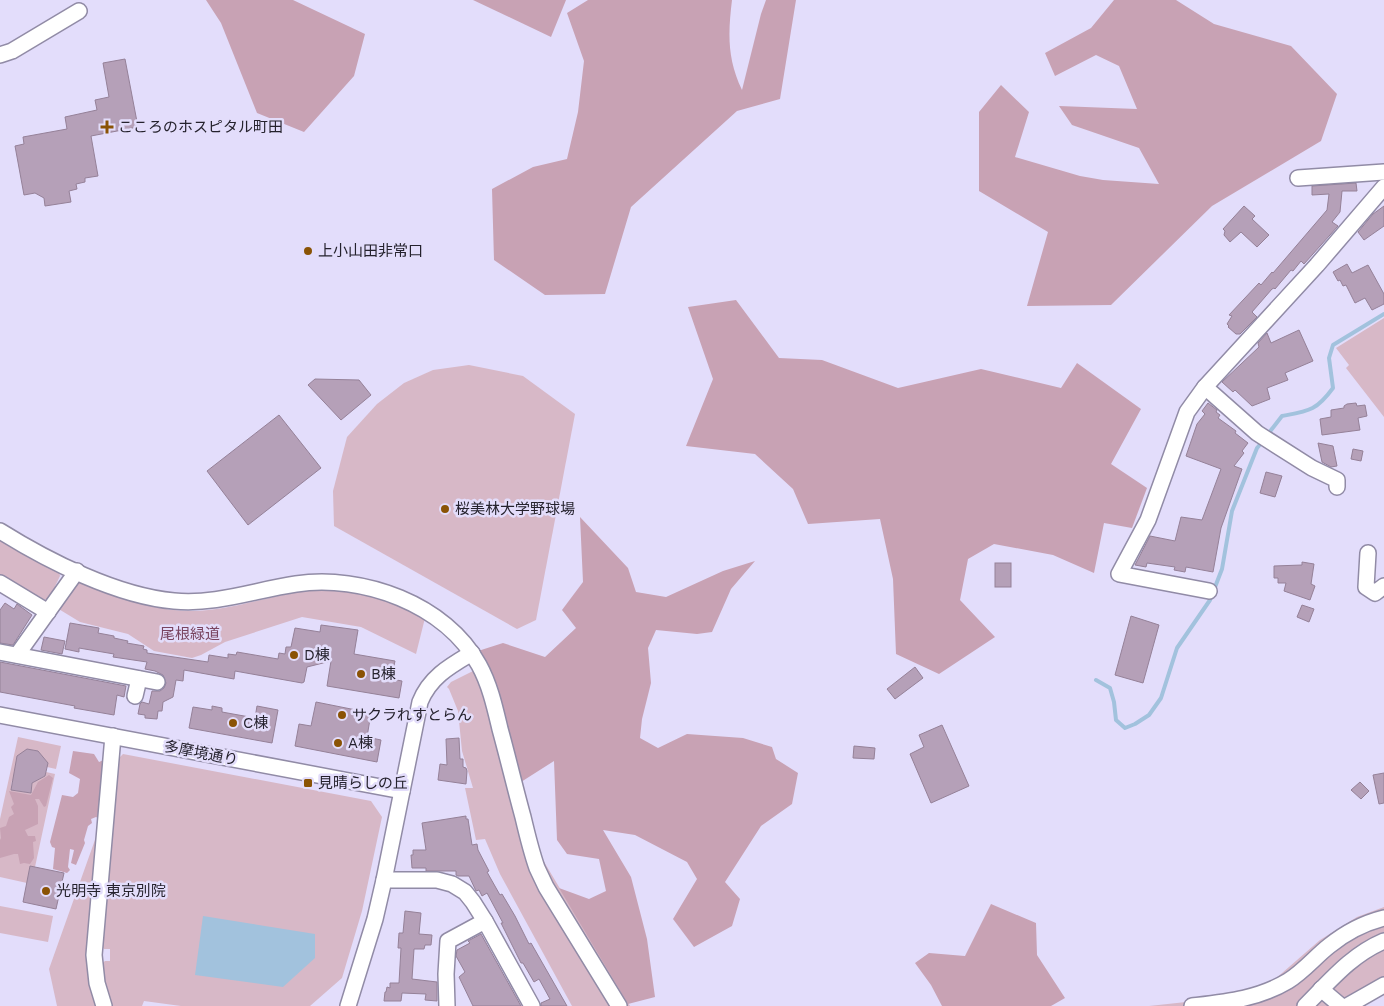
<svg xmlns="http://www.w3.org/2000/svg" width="1384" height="1006" font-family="'Work Sans','Noto Sans JP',sans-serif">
  <rect width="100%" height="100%" fill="#e3ddfb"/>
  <!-- green -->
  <g fill="#d7b8c7">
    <polygon points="1384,318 1384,417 1346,368 1349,365 1336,348"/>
    <polygon points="469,365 523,376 575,414 536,620 517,629 334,526 333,491 347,437 377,404 404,383 433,370"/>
    <polygon points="0,536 59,572 60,576 49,599 42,600 0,575"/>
    <path d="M 75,580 C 113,595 150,611 192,611 C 222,611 250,602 278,596 C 316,587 354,587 391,601 C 402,606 414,612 425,618 L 416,654 L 361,627 L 302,617 L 225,642 L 201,655 L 192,658 L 154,651 L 128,634 L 80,622 L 57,608 Z"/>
    <polygon points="475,670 479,679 534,845 630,1006 572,1006 500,874 485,839 476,840 465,788 473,788 462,751 458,711 449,689 447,687 451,682"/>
    <polygon points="18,737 61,746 56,769 47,767 47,763 38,751 27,749 21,781 12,780 11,790 31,793 32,783 45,776 46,772 55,774 35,867 27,883 0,877 0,819"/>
    <polygon points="123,754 371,801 382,817 362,911 342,978 310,1006 181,1006 144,1001 142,1006 110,1006 103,985 100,965 105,961 110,961 110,949 104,949 100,944 118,759"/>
    <polygon points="96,837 98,838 86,955 90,986 96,1006 57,1006 49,969"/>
    <polygon points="0,906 53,916 48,942 0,933"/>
    <polygon points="1384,907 1384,991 1355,1006 1149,1006 1223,998 1266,987 1320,940 1357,917"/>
  </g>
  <!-- forest -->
  <g fill="#c8a2b4">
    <polygon points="206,0 293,0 365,34 354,76 304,132 257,113 221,23"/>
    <polygon points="473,0 566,0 551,37"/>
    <path d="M 588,0 L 732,0 C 728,33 727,59 742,90 L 761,14 L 766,0 L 796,0 L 780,99 L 737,111 L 631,207 L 605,294 L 545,295 L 494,260 L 492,189 L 533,167 L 567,159 L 578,112 L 584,61 L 567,13 Z"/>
    <polygon points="1114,0 1176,0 1214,24 1291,46 1337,94 1321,141 1212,206 1111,305 1027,306 1048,232 979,191 979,112 1001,85 1029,112 1015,157 1080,176 1103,180 1159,184 1139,148 1072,125 1059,106 1137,109 1119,66 1096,55 1055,76 1045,53 1091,28"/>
    <polygon points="736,300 779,358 822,360 898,388 981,369 1061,388 1077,363 1141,409 1111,464 1147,488 1132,528 1104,523 1094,573 1053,555 994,544 968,559 960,600 995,637 939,674 896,654 893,579 880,519 808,524 793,489 755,454 686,446 713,379 688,307"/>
    <polygon points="580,517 628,568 636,592 666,597 723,571 755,561 731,589 712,632 697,634 656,630 648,648 651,683 642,719 640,738 658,748 687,734 743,738 772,747 776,759 798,773 792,804 761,826 725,882 740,899 732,926 694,947 673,919 697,879 687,862 635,835 603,830 631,877 647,939 655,997 628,1004 559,888 589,899 606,891 599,859 567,854 557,840 554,761 521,782 478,651 503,643 545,657 576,628 562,610 583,582"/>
    <polygon points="73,751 94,754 99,762 106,759 100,819 96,817 91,819 92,823 88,826 84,840 85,843 76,865 71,863 74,850 70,849 68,867 70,870 67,873 53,869 55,848 52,847 50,842 62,795 73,797 78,793 80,779 69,773"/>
    <polygon points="49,775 53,778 46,806 44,807 39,799 35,799 38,806 38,824 25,830 28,836 35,836 36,841 33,842 34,858 30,864 24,863 20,864 18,854 14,854 0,858 0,840 1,838 0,828 6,826 9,817 14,814 11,807 14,804 9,791 31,795 38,782"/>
    <polygon points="991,904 1036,923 1037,955 1065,998 1051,1006 942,1006 931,985 915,963 929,953 965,956"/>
  </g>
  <!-- water -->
  <polygon fill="#a2c2dd" points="203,916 315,934 315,958 283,987 195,975"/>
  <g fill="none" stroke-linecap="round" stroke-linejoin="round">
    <!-- stream -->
    <g stroke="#a2c2dd" stroke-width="4">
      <path d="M 1268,434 L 1282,416 C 1309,411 1316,411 1333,388 L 1329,358 L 1333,345 L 1384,314"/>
      <polyline points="1096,680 1110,688 1114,702 1116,720 1125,728 1135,724 1149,715 1161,698 1177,648 1210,600 1222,569 1232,511 1257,448 1264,440"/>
    </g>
  </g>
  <!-- building -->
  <g fill="#b5a0b8" stroke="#958198">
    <polygon points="125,59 138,127 91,136 98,176 85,178 85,182 76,184 77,189 69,191 71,202 45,206 44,198 35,193 24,195 15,146 24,144 23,137 67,129 65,117 97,110 95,100 109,97 103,63"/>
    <polygon points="1356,183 1357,191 1342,191 1340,212 1332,222 1338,226 1304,264 1301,261 1293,271 1291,270 1275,289 1274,288 1272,289 1252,312 1257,317 1240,334 1236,334 1228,327 1229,326 1227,324 1232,316 1229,315 1259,283 1261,285 1272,272 1273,273 1327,210 1329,194 1312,195 1312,186"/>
    <polygon points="1244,206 1255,216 1252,219 1269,235 1257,247 1241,232 1230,242 1224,235 1225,231 1223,229"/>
    <polygon points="1384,206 1384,226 1364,240 1358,232 1373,214"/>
    <polygon points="1347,264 1352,273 1368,265 1384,294 1384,304 1372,310 1365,298 1355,303 1346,285 1343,286 1340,280 1338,281 1333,272"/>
    <polygon points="1299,330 1313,361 1285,373 1288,380 1267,388 1270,399 1252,406 1235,390 1233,392 1222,382 1259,347 1258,343 1267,333 1271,343"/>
    <polygon points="315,379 359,380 371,395 341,420 308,385"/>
    <polygon points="1208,403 1217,410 1216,412 1220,415 1218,418 1236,431 1235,433 1248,443 1242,451 1244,453 1234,466 1242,469 1221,528 1213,572 1186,567 1185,572 1174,570 1175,567 1147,563 1146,567 1135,565 1150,536 1175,541 1181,517 1202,520 1221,469 1186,456 1197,424 1205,414 1202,411"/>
    <polygon points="1356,403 1357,406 1365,405 1367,416 1358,418 1360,430 1322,435 1320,419 1331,417 1331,410 1344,408 1344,406 1347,404"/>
    <polygon points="279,415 321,468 248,525 207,471"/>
    <polygon points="1318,443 1333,446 1337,466 1331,467 1322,462"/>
    <polygon points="1353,449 1363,451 1361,461 1351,459"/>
    <polygon points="1266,472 1282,476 1275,497 1260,493"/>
    <polygon points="1302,562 1314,564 1311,584 1315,586 1310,600 1284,591 1286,583 1278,583 1278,578 1274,578 1274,566 1302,565"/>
    <rect x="995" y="563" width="16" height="24"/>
    <polygon points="5,603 14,609 17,604 32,615 13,645 0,643 0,610"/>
    <polygon points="1302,605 1314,609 1309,622 1297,617"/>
    <polygon points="1131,616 1159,625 1143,683 1115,675"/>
    <polygon points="70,623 99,628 98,633 114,636 114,638 128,641 127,643 144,646 143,649 147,650 147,653 208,662 209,655 228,658 228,654 236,655 237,652 278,659 279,653 285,654 286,647 291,647 295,628 320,632 321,625 358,630 354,654 395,661 391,679 402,681 399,698 327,686 331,661 307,667 304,682 302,683 235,671 234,679 184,670 183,681 176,680 173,697 163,702 162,711 158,711 157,719 145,718 145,715 138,714 140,704 142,702 149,704 152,691 160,691 164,688 166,683 163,675 155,671 145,669 147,662 113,657 114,654 79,648 79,652 65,649"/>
    <polygon points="44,637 65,641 62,654 41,650"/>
    <polygon points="0,662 126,686 124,697 117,695 114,715 74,708 75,706 0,692"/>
    <polygon points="915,667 923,678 895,699 887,689"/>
    <polygon points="316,702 371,713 367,737 381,740 377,762 295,746 299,724 311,726"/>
    <polygon points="212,706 222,708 222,712 255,718 257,706 278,710 272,743 189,728 193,707 212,710"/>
    <polygon points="942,725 969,786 931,803 910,754 924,747 919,735"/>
    <polygon points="459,738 460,759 463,759 463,767 466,768 467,771 466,784 438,780 440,764 447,765 446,739"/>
    <polygon points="854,746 875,748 874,759 853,758"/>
    <polygon points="27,749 38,751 48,763 45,776 32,783 31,793 11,790 17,756"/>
    <polygon points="1384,773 1384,803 1379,804 1373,775"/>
    <polygon points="1360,782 1369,791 1361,799 1351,790"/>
    <polygon points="466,816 466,819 468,819 472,845 477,844 478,850 489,871 487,872 500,895 502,894 515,916 529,944 531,943 567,1006 541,1006 541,1003 550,999 539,979 534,982 523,963 521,963 501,923 503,923 487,893 482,896 479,890 476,891 469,876 458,876 456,875 456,871 426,871 426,868 412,868 411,855 413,855 413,850 426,850 422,823"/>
    <polygon points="30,866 64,873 56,909 23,902"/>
    <polygon points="405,911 421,913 419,934 432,935 431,945 425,945 424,949 414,949 412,979 437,982 437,1001 425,1000 426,994 402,993 401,1001 384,1001 385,992 386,992 387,987 390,988 390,983 399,983 401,948 398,948 399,933 403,933"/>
    <polygon points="481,934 521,1006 473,1006 459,977 465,972 456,956 457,950 470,943 468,941"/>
  </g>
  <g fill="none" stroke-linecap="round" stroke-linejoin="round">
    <!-- minor casing -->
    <g stroke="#918ba6" stroke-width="18">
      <g id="minor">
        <polyline points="0,55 12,51 79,11"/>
        <polyline points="1298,178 1384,172"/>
        <polyline points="1205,387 1257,433 1312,468 1337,480 1337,487"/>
        <path d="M 0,531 C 48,561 117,596 174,601 C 216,605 255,590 296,584 C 362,574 446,604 479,665 C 490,685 495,708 500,729 C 508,758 515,788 523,817 C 527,834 531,851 537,868 L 546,887 L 619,1006"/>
        <polyline points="1368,553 1366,587 1375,593 1384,586"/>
        <polyline points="0,583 48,612"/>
        <polyline points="1209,591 1119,574 1148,520 1187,412 1205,387 1317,265 1384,187"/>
        <polyline points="0,652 157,682"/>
        <polyline points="17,655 77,571"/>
        <polyline points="135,696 139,679"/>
        <polyline points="0,715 402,791"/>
        <polyline points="384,880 437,880 452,884 465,892 473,902 485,921 532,1006"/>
        <polyline points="1321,989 1341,1006"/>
        <polyline points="104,1006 97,983 94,955 113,736"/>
        <path d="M 348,1006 L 375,919 L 384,880 L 420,702 C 430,677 450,666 472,653"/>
        <polyline points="447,1006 446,974 448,941 485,921"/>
        <path d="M 1192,1006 C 1226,1002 1258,999 1288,981 C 1304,971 1315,957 1329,946 C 1345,933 1364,923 1384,918"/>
        <path d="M 1305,1006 C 1330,981 1351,955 1384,941"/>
        <polyline points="1347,1006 1384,985"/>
      </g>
    </g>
    <!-- minor -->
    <use href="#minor" stroke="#fff" stroke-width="15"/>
  </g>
  <!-- markers -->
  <g fill="#8a5305" stroke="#e3ddfb" stroke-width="2">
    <path d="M104.5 119.5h5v5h5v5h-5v5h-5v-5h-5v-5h5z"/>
    <circle cx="308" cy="251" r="5"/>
    <circle cx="445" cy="509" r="5"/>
    <circle cx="294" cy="655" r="5"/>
    <circle cx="361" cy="674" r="5"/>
    <circle cx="342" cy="715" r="5"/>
    <circle cx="233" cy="723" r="5"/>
    <circle cx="338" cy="743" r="5"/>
    <rect x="303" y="778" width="10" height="10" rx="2.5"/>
    <circle cx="46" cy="891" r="5"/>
  </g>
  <g text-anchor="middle" stroke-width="5" stroke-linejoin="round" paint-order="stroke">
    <!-- poi labels -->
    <g font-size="15" fill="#25222d" stroke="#e3ddfb" text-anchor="start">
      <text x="118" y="132">こころのホスピタル町田</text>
      <text x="318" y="256">上小山田非常口</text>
      <text x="455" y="514">桜美林大学野球場</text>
      <text x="304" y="660">D棟</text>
      <text x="371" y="679">B棟</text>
      <text x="352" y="720">サクラれすとらん</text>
      <text x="243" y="728">C棟</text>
      <text x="348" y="748">A棟</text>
      <text x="318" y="788">見晴らしの丘</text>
      <text x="56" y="896">光明寺 東京別院</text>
    </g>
    <!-- park labels -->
    <g font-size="15" fill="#794460" stroke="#e3ddfb">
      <text x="190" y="639">尾根緑道</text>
    </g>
    <!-- street labels -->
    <g font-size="15" fill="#25222d" stroke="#e3ddfb">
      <text transform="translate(201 753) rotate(11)" y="5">多摩境通り</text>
    </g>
  </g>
</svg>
